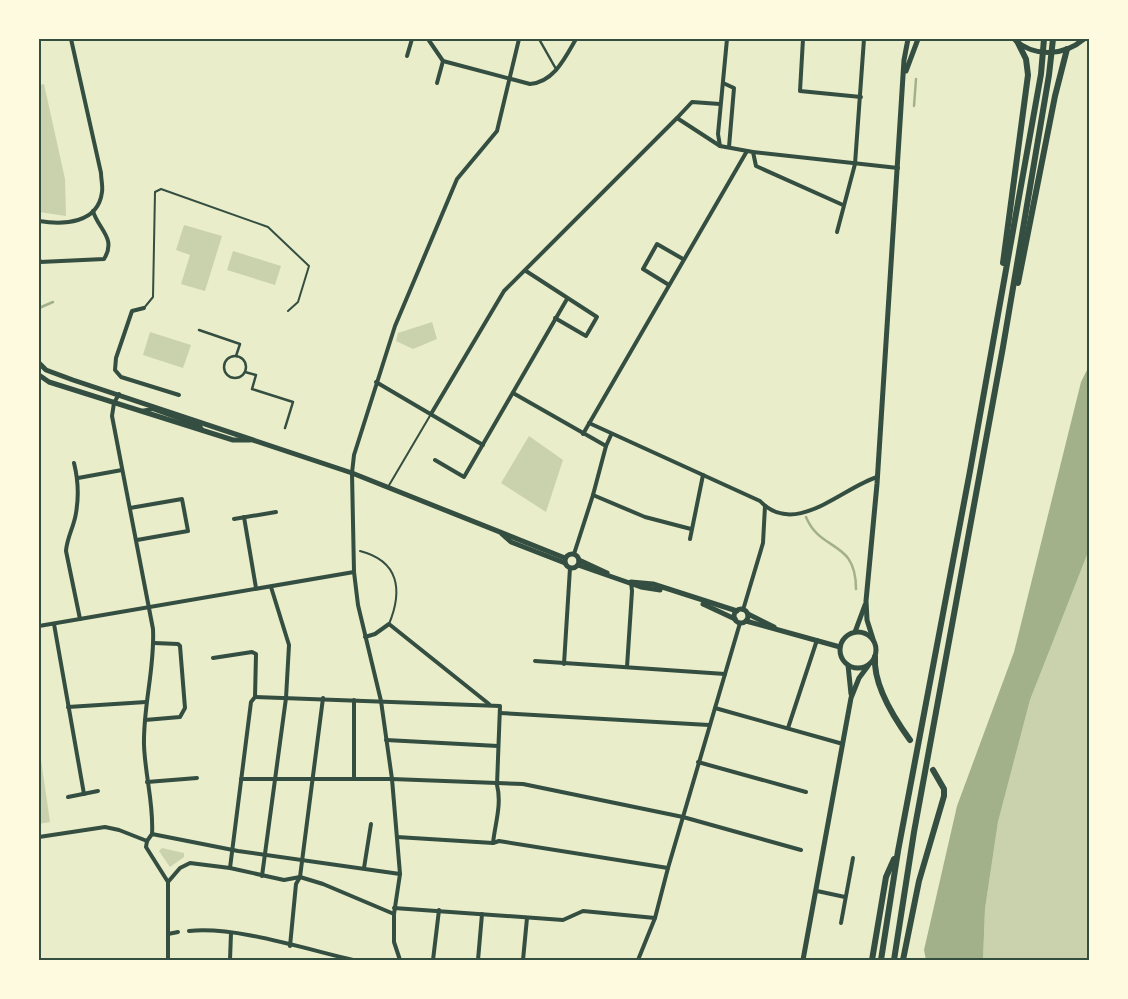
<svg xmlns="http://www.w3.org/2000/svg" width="1128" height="999" font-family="'Golos Text',sans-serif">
  <rect width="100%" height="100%" fill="#e9edc9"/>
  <!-- green -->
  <g fill="#cad2ad">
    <polygon points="44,84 65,179 66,216 39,212 39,85"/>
    <polygon points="184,225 222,236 205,291 181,284 190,255 176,250"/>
    <polygon points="233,251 281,266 275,285 227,270"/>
    <polygon points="432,322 437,339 413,349 396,341 398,333"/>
    <polygon points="150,332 191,345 183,368 143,355"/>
    <polygon points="529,436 563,460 546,512 501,483"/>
    <polygon points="1089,550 1089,960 983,960 985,909 998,822 1030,700"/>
    <polygon points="39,746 50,822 39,824"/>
    <polygon points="162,848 184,853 184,857 170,867 159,851"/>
  </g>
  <!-- water -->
  <polygon fill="#a3b18a" points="1089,366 1089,550 1030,700 998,822 985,909 983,960 926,960 924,950 957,806 1014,652 1081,382"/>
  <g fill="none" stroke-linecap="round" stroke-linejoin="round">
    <!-- stream -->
    <g stroke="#a3b18a" stroke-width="2.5">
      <polyline points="914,106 916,79"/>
      <polyline points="39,308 53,302"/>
      <path d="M 806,517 C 821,553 856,539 856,589"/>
    </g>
    <!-- service -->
    <g stroke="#344e41" stroke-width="2">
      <polyline points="144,308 153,297 155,192 161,189 268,227 309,266 298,302 288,311"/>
      <polyline points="388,487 431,414"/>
      <path d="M 360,551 C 399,561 403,590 389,624"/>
    </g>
    <!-- pedestrian -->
    <g stroke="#344e41" stroke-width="2.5">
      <polyline points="539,39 556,69"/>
      <polyline points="199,330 240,344 236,356"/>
      <circle cx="235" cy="367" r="11"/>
      <polyline points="245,372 256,375 252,389 293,402 285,428"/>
    </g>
    <!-- minor -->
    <g stroke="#344e41" stroke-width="4">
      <polyline points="39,39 45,39"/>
      <path d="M 428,39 L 443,61 L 530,84 C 554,82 565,58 576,39"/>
      <polyline points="803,39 800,91 861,97"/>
      <polyline points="407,56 412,39"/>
      <polyline points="437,83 443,61"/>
      <polyline points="723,83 734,88 729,147"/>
      <polyline points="720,104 692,102 677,118 720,146 753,152 898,168"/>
      <polyline points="720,146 718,134 727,39"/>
      <polyline points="753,152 756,166 843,205"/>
      <path d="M 39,221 C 63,225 98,224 102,192 C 103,186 101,179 101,173 L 71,39"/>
      <polyline points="837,232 855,164 864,39"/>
      <path d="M 39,259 L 40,262 L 104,259 C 117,238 98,229 93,211"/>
      <polyline points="526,271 597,317 586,336 555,318"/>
      <polyline points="669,285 643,269 657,244 683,259"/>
      <polyline points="144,308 132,311 116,358 115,370 121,377 179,395"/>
      <polyline points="376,382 483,445"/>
      <polyline points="513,393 606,446"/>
      <path d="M 119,394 L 114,403 L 112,416 L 153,629 C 155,668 143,706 144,745 C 145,775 154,805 152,834"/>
      <polyline points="141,411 153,409 200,426 203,431"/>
      <polyline points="431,414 504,291 677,118"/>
      <path d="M 589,423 L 760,501 C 795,538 842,488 877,477"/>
      <polyline points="583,434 747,151"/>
      <polyline points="435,460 464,477 567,299"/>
      <path d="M 74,463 C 78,479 79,496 76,513 C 74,527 67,537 66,551 L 80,619"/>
      <polyline points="78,478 122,470"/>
      <polyline points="593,495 645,517 691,529"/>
      <polyline points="130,508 182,499 188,531 137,540"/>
      <polyline points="244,517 256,588"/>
      <polyline points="234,519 276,512"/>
      <polyline points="690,539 703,475"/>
      <polyline points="574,554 593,495 606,446 611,435"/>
      <polyline points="743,610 763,543 765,506"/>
      <polyline points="54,624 84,794"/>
      <polyline points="39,626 354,572"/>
      <polyline points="365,637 375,634 389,624 489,704"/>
      <polyline points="213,658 252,652 256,654 255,697"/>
      <polyline points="535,661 725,674"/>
      <polyline points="564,664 570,568"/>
      <polyline points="627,667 632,591 631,582"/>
      <path d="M 255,697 L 500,706 L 497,785 C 502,804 495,824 493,843"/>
      <polyline points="354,700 354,779"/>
      <polyline points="68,707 146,702"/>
      <polyline points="715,708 843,744"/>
      <polyline points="500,713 709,725"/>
      <polyline points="145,720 180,717 185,708 180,646 178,644 154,643"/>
      <polyline points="788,728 817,640"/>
      <polyline points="386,740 498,746"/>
      <polyline points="698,762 806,792"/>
      <polyline points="241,779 392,779 523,784 683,817 801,850"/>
      <polyline points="147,782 197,778"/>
      <polyline points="68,797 98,791"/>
      <polyline points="39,837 105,827 119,830 147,841"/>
      <polyline points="397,837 493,843 499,841 668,868"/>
      <polyline points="147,841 152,834 238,851 400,874"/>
      <polyline points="147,841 146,847 168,882 168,960"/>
      <polyline points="230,868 251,702 255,697"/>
      <polyline points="364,868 371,824"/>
      <polyline points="262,876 286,698 289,645 271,587"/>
      <polyline points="300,877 323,884 394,914"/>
      <polyline points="168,882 180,868 190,863 230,868 284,880 300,877"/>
      <polyline points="817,891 845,897"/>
      <polyline points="394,908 563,920 583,911 655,918"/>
      <polyline points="841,923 853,858"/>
      <path d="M 189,931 C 236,926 305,949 353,960"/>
      <polyline points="168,934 178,932"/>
      <polyline points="290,946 296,884 300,877 323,698"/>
      <polyline points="230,960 231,933"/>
      <polyline points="400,960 394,942 394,914 400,874 392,779 381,701 358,605 354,572 352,473 354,455 395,326 457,179 497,131 519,39"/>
      <polyline points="433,960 439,910"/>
      <polyline points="478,960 482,914"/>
      <polyline points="523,960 527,918"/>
      <polyline points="638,960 655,918 668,868 740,623"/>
    </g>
    <!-- secondary -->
    <g stroke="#344e41" stroke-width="5">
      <path d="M 1014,39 C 1034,58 1064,56 1084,39"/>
      <polyline points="906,71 918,39"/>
      <polyline points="39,363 46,370 73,380 352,473 565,558"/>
      <polyline points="39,375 49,382 233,440 250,440"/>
      <polyline points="502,534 511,542 565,563"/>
      <circle cx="572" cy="561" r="7"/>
      <polyline points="579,560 607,573"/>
      <polyline points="578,565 641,587 660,590"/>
      <polyline points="631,582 653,584 737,611"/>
      <polyline points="703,604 735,619"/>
      <circle cx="741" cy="616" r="7"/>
      <polyline points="748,614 774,627"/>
      <polyline points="746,621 840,647"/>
      <circle cx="858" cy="650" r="18"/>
      <polyline points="855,632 865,605"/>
      <polyline points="873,639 867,620 866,601 877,484 904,60 908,39"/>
      <polyline points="848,665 851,694"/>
      <polyline points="803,960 851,698 859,678 868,666"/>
    </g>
    <!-- trunk -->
    <g stroke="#344e41" stroke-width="6">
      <polyline points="1003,263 1028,75 1026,59 1017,41"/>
      <polyline points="1018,283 1055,96 1067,49"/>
      <path d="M 875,657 C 873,685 894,718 910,740"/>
      <polyline points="872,960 886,877 894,859"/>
      <polyline points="881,960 898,851 970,471 1041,74 1044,39"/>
      <polyline points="894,960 914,832 1003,347 1049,75 1053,39"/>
      <polyline points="903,960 919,881 944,796 944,789 933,770"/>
    </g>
  </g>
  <!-- border -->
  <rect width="1128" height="999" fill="none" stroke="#fefae0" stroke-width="80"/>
  <rect x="40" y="40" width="1048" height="919" fill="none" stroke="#344e41" stroke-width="2"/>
</svg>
